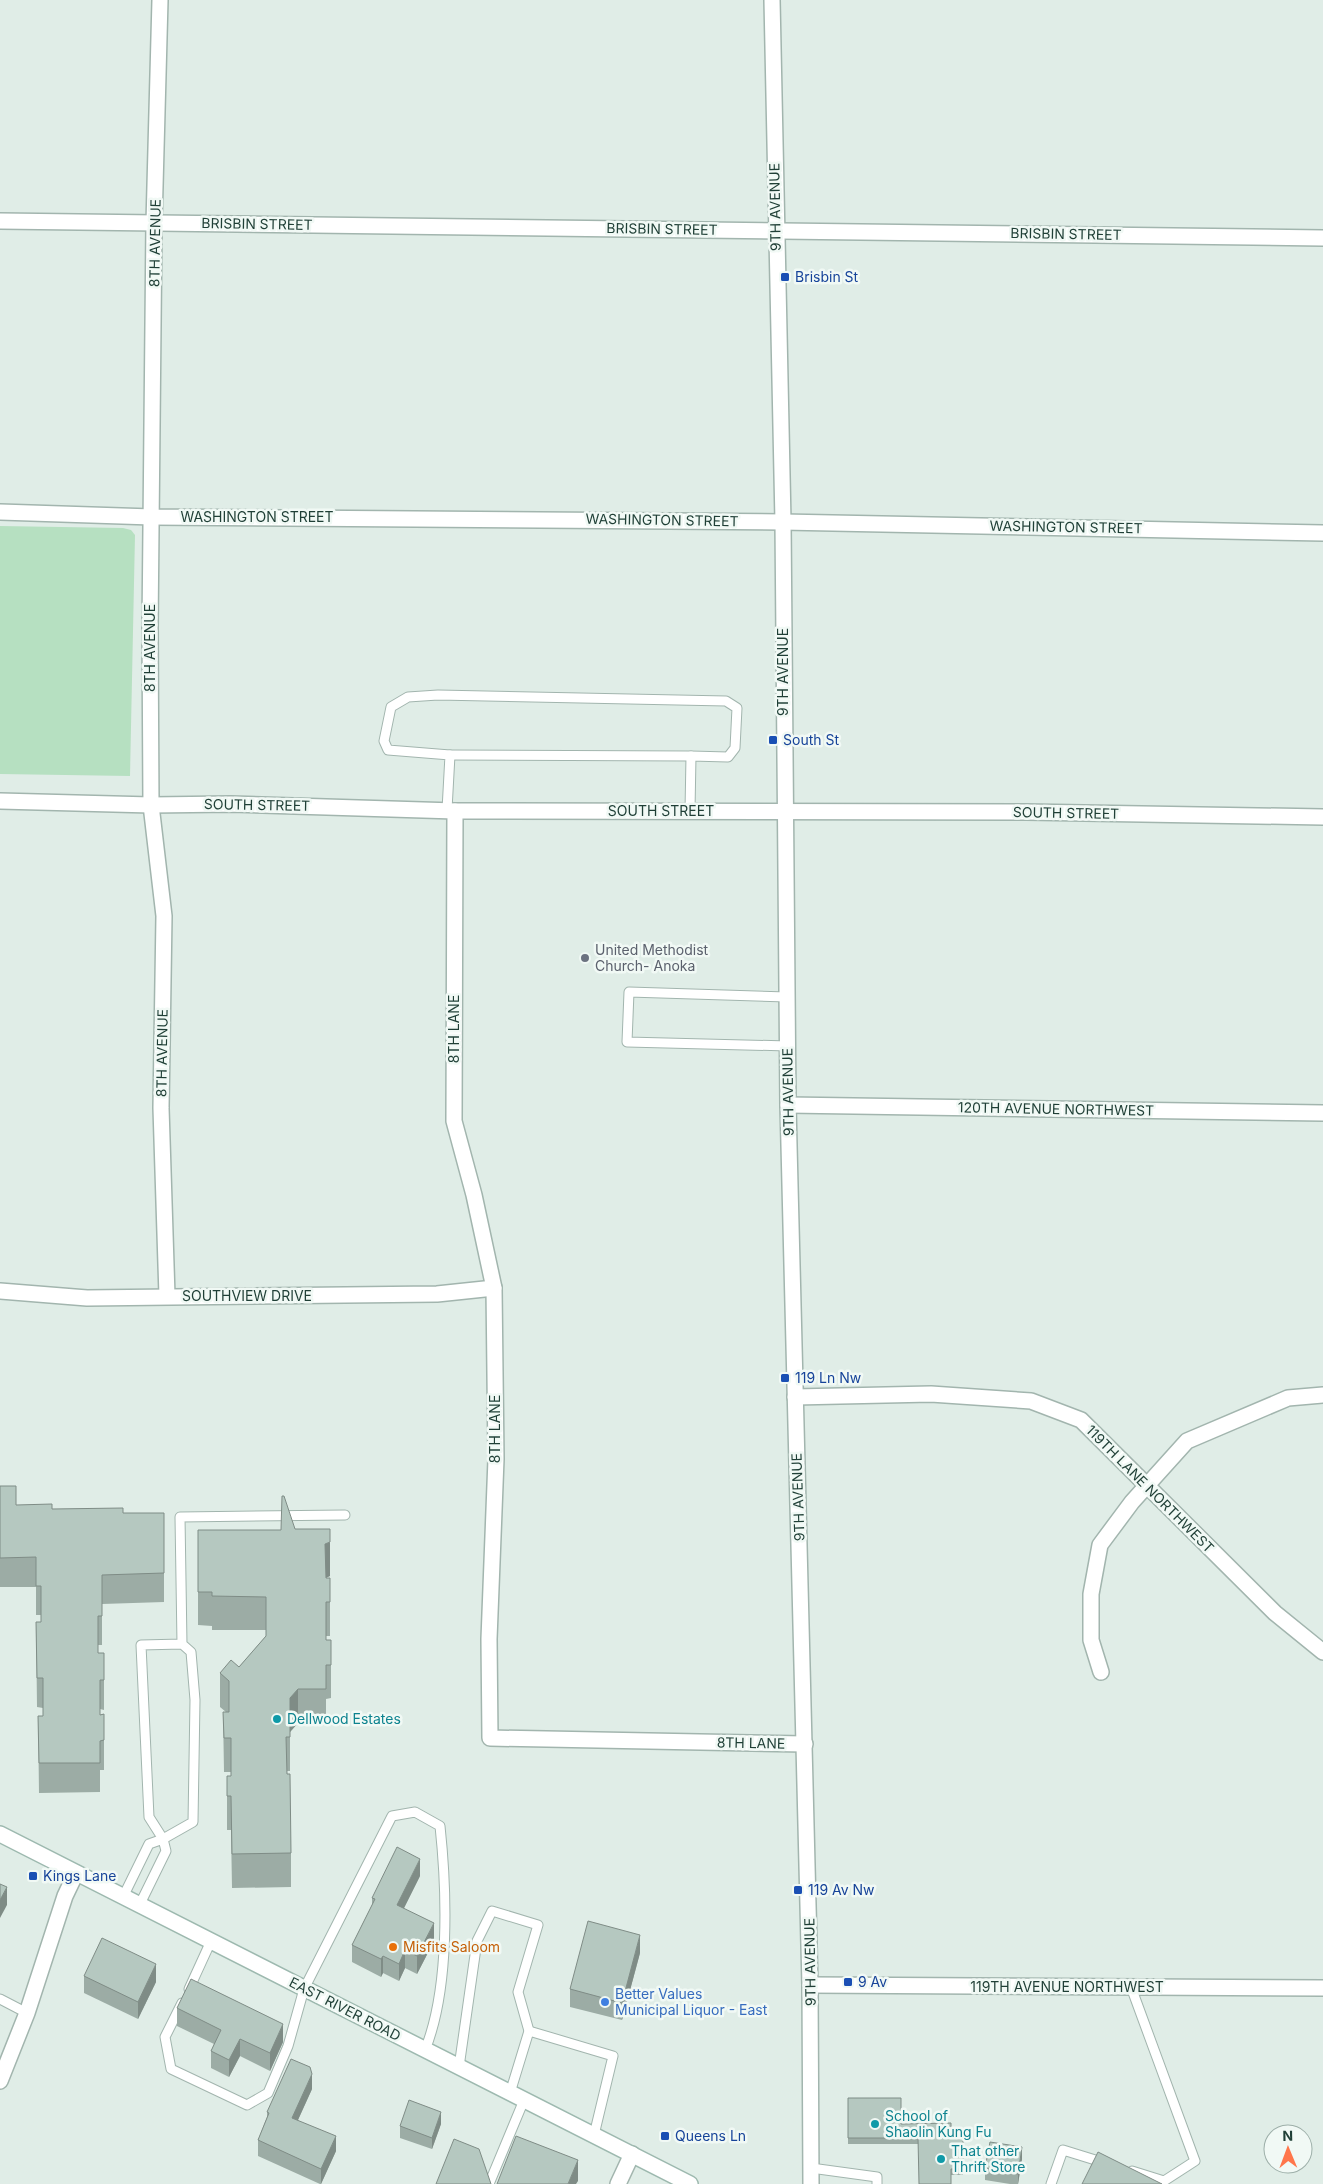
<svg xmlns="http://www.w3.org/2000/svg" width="1323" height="2184" font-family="Inter,sans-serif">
  <rect width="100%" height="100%" fill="#e0ede7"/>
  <!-- green -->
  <polygon fill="#b6e0c1" points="0,526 123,528 131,530 135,535 130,776 0,774"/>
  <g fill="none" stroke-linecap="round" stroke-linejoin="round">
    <!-- service casing -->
    <g stroke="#a2b5ae" stroke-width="11">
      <g id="service">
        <polyline points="450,755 691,756"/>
        <polyline points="447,810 450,755 388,750 384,741 391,707 408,697 438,695 726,701 737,708 735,748 728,757 691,756 690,811"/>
        <polyline points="787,997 629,992 627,1042 788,1046"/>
        <polyline points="182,1644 191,1652 195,1700 193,1822 163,1839 149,1817 141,1645 182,1644 180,1517 345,1515"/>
        <polyline points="123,1897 149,1844 163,1839 166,1851 139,1906"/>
        <polyline points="1131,1987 1195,2161 1164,2181 1132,2171"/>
        <polyline points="189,1989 211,1941"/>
        <polyline points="0,1999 27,2013"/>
        <path d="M 182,2003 L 165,2037 L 171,2069 L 247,2105 L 268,2093 L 288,2046 L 304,1989 L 392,1816 L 415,1812 L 440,1826 C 447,1892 450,1988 425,2050"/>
        <polyline points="529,2031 613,2056 594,2135"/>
        <polyline points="459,2067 477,1941 492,1911 538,1925 518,1992 529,2031 510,2093"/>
        <polyline points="811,2168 877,2177 877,2184"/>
        <polyline points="489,2184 524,2100"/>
        <polyline points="1051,2184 1063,2150 1105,2163"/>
      </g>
    </g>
    <!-- minor casing -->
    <g stroke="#a2b5ae" stroke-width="18">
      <g id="minor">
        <polyline points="160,0 154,223 150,629 151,805 164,916 161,1108 167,1296"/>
        <polyline points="772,0 783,522 788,1105 810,1985 811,2184"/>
        <polyline points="0,221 1323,238"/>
        <polyline points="0,512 152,517 783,522 1323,533"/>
        <polyline points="0,801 151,805 231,804 455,811 1026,812 1323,817"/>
        <polyline points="455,811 454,1121 474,1195 494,1288 496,1459 489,1639 490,1738 805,1744"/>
        <polyline points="788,1105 1323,1113"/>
        <polyline points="0,1291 87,1298 437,1294 494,1288"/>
        <polyline points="795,1397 931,1394 1031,1401 1081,1420 1275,1613 1323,1652"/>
        <polyline points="1101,1672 1091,1640 1091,1594 1100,1545 1132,1502 1187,1441 1288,1398 1323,1395"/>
        <polyline points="810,1985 1323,1988"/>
        <polyline points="0,2081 27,2013 65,1896 76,1873"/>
        <polyline points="618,2184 632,2154"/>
      </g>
    </g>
    <!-- secondary casing -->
    <g stroke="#9db9af" stroke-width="18">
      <polyline id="secondary" points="0,1834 690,2184"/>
    </g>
    <!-- service -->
    <use href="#service" stroke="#fff" stroke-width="9"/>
    <!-- minor -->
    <use href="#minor" stroke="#fff" stroke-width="15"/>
    <!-- secondary -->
    <use href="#secondary" stroke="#fff" stroke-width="15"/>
  </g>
  <!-- wall -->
  <g fill="#9caca5">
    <polygon points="0,1486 16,1505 52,1509 123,1513 164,1513 164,1602 102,1604 102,1645 98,1645 98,1653 104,1653 104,1710 100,1709 100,1715 104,1714 104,1770 100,1770 100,1792 39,1793 38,1716 43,1716 43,1708 37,1707 36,1622 41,1622 41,1615 36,1615 36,1587 0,1587"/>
    <polygon points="295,1529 330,1576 326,1578 330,1578 330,1636 326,1636 326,1640 331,1640 331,1698 326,1699 326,1723 298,1723 290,1732 290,1771 287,1771 291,1853 291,1887 232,1888 231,1830 227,1830 227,1776 231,1776 231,1772 224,1772 223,1712 226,1712 220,1707 220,1673 239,1667 266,1636 266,1630 212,1630 212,1626 198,1625 198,1530 281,1530"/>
    <polygon points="420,1876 404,1908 434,1941 417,1974 405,1968 399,1981 383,1973 381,1977 352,1962 352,1945 372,1905 372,1898"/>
    <polygon points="640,1953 622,2020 570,2007 570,1989"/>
    <polygon points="84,1976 156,1982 138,2019 84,1993"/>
    <polygon points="177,2008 283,2042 270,2071 240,2056 229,2077 211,2068 211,2051 214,2044 177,2026"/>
    <polygon points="312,2089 298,2120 336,2151 321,2184 320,2184 258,2156 258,2140 267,2117 267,2112"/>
    <polygon points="848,2098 901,2124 951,2137 963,2137 963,2175 951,2175 918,2144 848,2144"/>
    <polygon points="441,2124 432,2149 400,2138 400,2126"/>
    <polygon points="1022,2159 1018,2184 1010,2184 985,2180 985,2168"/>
  </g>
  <!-- shaded-wall -->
  <g fill="#7f8c86">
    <polygon points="330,1542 330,1576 325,1578 325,1544"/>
    <polygon points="298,1689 298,1723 290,1732 290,1698"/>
    <polygon points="420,1859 420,1876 397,1922 397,1905"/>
    <polygon points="7,1887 7,1905 0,1918 0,1900"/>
    <polygon points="434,1923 434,1941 417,1974 417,1956"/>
    <polygon points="640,1935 640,1953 622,2020 622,2003"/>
    <polygon points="405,1950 405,1968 399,1981 399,1964"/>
    <polygon points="383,1956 383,1973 381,1977 381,1959"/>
    <polygon points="156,1964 156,1982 138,2019 138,2002"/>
    <polygon points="283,2024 283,2042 270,2071 270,2053"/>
    <polygon points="240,2039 240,2056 229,2077 229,2060"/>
    <polygon points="312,2074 312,2089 292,2133 292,2118"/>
    <polygon points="441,2112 441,2124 432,2149 432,2138"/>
    <polygon points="336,2136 336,2151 321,2184 321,2169"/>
    <polygon points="1022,2147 1022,2159 1018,2184 1018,2174"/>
    <polygon points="578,2160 578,2181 576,2184 568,2184"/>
  </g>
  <!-- building -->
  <g fill="#b5c8c0" stroke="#7f8c86">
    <polygon points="0,1486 16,1486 16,1505 52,1504 52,1509 123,1508 123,1513 164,1513 164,1573 102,1575 102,1616 98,1616 98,1653 104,1653 104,1680 100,1680 100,1715 104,1714 104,1740 100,1741 100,1763 39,1763 38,1716 43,1716 43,1678 37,1678 36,1622 41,1622 41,1586 36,1586 36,1557 0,1558"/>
    <polygon points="282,1496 284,1496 295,1529 330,1529 330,1542 325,1544 326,1578 330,1578 330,1602 326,1602 326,1640 331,1640 331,1665 326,1665 326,1689 298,1689 290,1698 290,1737 286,1737 287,1774 290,1774 291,1853 232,1854 231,1796 227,1796 227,1776 231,1776 231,1738 224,1738 223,1712 229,1712 229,1681 220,1673 231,1660 239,1667 266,1636 266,1597 212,1596 212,1592 198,1592 198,1530 281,1530"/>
    <polygon points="397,1847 420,1859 397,1905 434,1923 417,1956 405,1950 399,1964 383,1956 381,1959 352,1945 375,1899 372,1898"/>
    <polygon points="0,1884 7,1887 0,1900"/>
    <polygon points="588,1921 640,1935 622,2003 570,1989"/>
    <polygon points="102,1938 156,1964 138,2002 84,1976"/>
    <polygon points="191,1979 283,2024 270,2053 240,2039 229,2060 211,2051 221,2030 177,2008"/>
    <polygon points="291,2059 310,2067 312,2074 292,2118 336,2136 321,2169 258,2140 269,2113 267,2112"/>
    <polygon points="848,2098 901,2098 901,2124 951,2123 951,2137 963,2137 963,2169 951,2169 951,2184 919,2184 918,2138 848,2138"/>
    <polygon points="409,2100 441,2112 432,2138 400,2126"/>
    <polygon points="516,2136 578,2160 568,2184 497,2184"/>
    <polygon points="454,2139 479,2149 491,2184 436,2184"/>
    <polygon points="990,2142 1022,2147 1018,2174 985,2168"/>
    <polygon points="1098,2152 1162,2184 1082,2184"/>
  </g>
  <!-- markers -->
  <g fill="#1a4fb4" stroke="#f1f9f5" stroke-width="2">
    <rect x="780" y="272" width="10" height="10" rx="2.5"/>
    <rect x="768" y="735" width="10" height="10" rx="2.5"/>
    <rect x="780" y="1373" width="10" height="10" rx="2.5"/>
    <rect x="28" y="1871" width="10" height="10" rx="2.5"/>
    <rect x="793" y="1885" width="10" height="10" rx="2.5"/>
    <rect x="843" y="1977" width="10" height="10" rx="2.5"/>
    <rect x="660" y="2131" width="10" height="10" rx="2.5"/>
  </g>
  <circle fill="#6b7280" stroke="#f1f9f5" stroke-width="2" cx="585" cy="958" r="5"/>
  <g fill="#0f9aa8" stroke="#f1f9f5" stroke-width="2">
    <circle cx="277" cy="1719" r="5"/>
    <circle cx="875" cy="2124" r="5"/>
    <circle cx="941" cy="2159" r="5"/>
  </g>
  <circle fill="#e8710a" stroke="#f1f9f5" stroke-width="2" cx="393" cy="1947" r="5"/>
  <circle fill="#3f7fe0" stroke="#f1f9f5" stroke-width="2" cx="605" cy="2002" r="5"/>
  <g text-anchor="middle" stroke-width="5" stroke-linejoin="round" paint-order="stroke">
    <!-- street labels -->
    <g font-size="14" fill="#1f3f36" stroke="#f1f9f5">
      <text transform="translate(775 207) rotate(-91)" y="5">9TH AVENUE</text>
      <text transform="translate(257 224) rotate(1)" y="5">BRISBIN STREET</text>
      <text transform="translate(662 229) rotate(1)" y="5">BRISBIN STREET</text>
      <text transform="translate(1066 234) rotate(1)" y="5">BRISBIN STREET</text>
      <text transform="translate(155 243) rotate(-89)" y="5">8TH AVENUE</text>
      <text x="257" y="522">WASHINGTON STREET</text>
      <text transform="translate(662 520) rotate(1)" y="5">WASHINGTON STREET</text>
      <text transform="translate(1066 527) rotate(1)" y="5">WASHINGTON STREET</text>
      <text transform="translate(150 648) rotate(-90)" y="5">8TH AVENUE</text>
      <text transform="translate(783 672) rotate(-90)" y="5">9TH AVENUE</text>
      <text transform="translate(257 805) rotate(1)" y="5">SOUTH STREET</text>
      <text x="661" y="816">SOUTH STREET</text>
      <text transform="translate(1066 813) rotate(1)" y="5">SOUTH STREET</text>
      <text transform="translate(454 1029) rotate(-90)" y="5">8TH LANE</text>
      <text transform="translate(162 1053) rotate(-89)" y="5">8TH AVENUE</text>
      <text transform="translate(788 1092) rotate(-91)" y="5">9TH AVENUE</text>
      <text transform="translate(1056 1109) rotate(1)" y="5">120TH AVENUE NORTHWEST</text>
      <text x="247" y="1301">SOUTHVIEW DRIVE</text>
      <text transform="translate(495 1429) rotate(-90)" y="5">8TH LANE</text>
      <text transform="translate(1150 1489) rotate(45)" y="5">119TH LANE NORTHWEST</text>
      <text transform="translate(798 1497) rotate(-92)" y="5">9TH AVENUE</text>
      <text transform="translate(751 1743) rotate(1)" y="5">8TH LANE</text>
      <text transform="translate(810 1962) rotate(-91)" y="5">9TH AVENUE</text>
      <text x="1067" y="1992">119TH AVENUE NORTHWEST</text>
      <text transform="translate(345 2009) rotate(27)" y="5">EAST RIVER ROAD</text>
    </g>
    <!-- transit labels -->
    <g font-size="14" fill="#164399" stroke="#f1f9f5" text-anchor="start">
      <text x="795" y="282">Brisbin St</text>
      <text x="783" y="745">South St</text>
      <text x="795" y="1383">119 Ln Nw</text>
      <text x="43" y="1881">Kings Lane</text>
      <text x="808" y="1895">119 Av Nw</text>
      <text x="858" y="1987">9 Av</text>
      <text x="675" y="2141">Queens Ln</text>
    </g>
    <!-- worship labels -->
    <g font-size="14" fill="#5b616d" stroke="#f1f9f5" text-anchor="start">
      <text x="595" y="955">United Methodist<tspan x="595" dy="16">Church- Anoka</tspan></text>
    </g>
    <!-- culture labels -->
    <g font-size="14" fill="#0d838f" stroke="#f1f9f5" text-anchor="start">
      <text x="287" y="1724">Dellwood Estates</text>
      <text x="885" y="2121">School of<tspan x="885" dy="16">Shaolin Kung Fu</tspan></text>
      <text x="951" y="2156">That other<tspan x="951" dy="16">Thrift Store</tspan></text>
    </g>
    <!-- food labels -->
    <g font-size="14" fill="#c56008" stroke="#f1f9f5" text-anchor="start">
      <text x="403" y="1952">Misfits Saloom</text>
    </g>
    <!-- shop labels -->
    <g font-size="14" fill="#366cbe" stroke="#f1f9f5" text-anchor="start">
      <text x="615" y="1999">Better Values<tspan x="615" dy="16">Municipal Liquor - East</tspan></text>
    </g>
  </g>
  <!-- north arrow -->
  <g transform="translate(1288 2149) rotate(359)"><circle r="24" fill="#f1f9f5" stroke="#9dafa9"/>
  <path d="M0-4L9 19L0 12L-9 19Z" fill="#ff764b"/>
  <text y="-8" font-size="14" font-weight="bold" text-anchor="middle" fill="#1f3f36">N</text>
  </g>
</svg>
